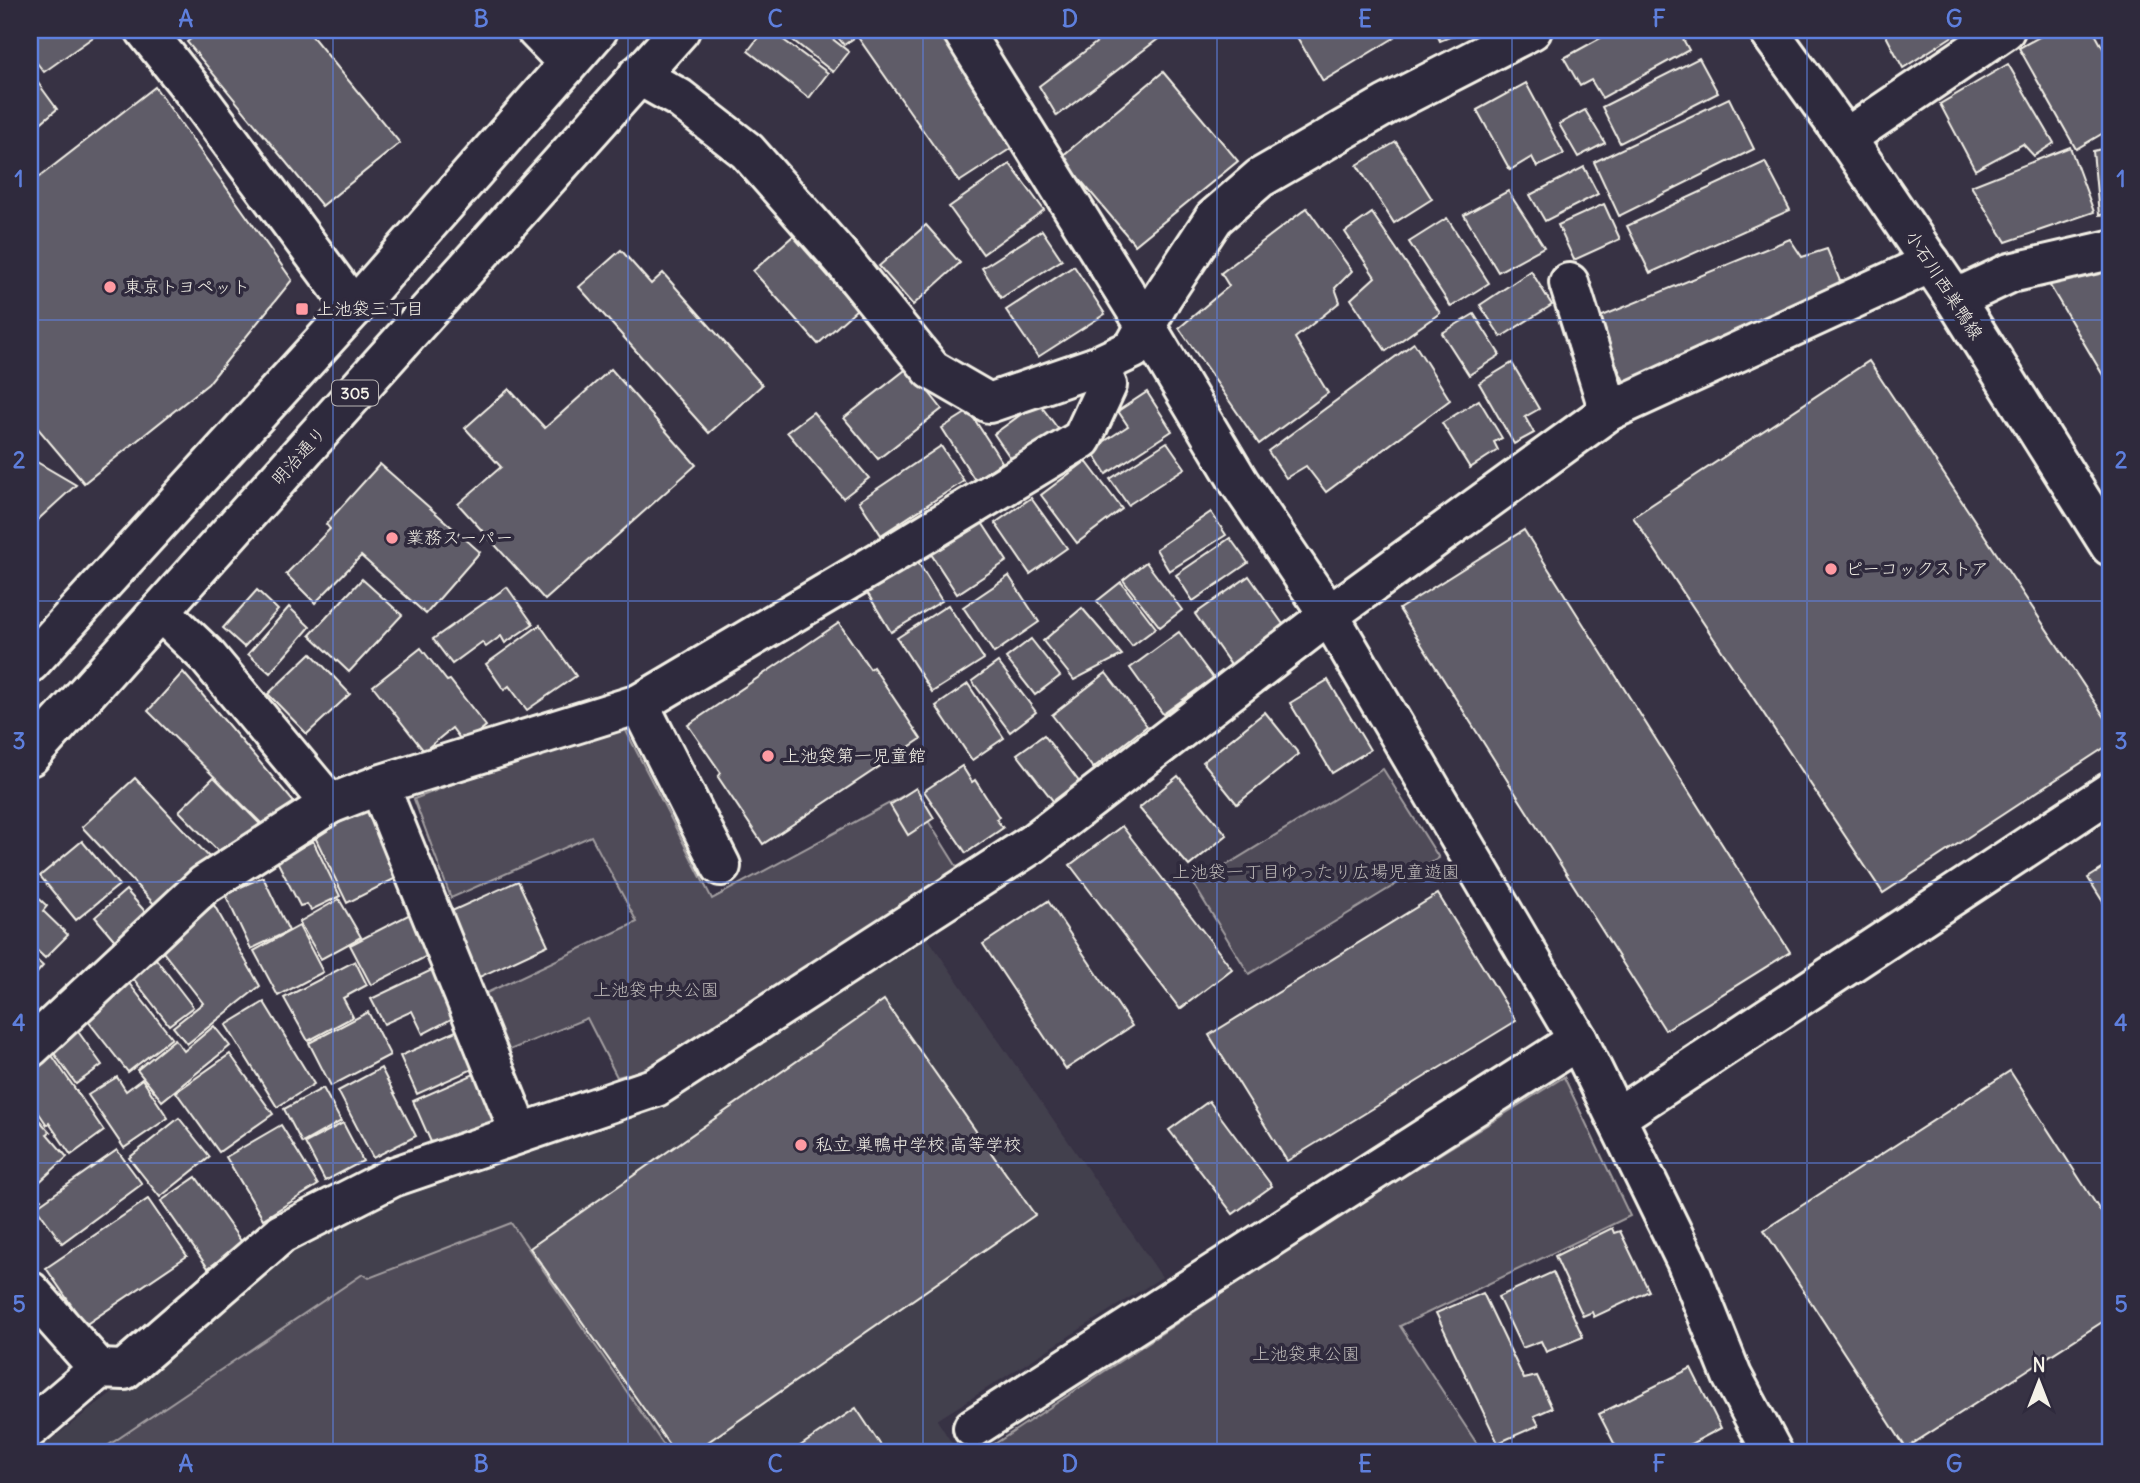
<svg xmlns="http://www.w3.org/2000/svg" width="2140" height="1483" font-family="Delius,'Klee One',sans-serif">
  <rect width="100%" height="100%" fill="#373244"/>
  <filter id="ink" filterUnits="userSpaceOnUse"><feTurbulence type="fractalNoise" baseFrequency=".0143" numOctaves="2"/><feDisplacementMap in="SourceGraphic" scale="14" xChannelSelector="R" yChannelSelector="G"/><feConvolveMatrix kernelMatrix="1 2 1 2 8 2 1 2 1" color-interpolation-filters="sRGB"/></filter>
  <g filter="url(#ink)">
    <!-- built -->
    <polygon fill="#433f4e" points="925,934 1162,1277 937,1420 958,1453 34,1453 314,1236"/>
    <!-- green -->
    <g fill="#504b59" stroke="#a29ea0" stroke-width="2">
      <polygon points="620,719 712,899 910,792 962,875 669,1064 617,1077 587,1018 505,1052 482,995 637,922 591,836 451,898 414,799"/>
      <polygon points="1383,769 1439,858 1249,974 1194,885"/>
      <polygon points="1564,1077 1630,1216 1400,1326 1483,1453 981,1453 1310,1235"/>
      <polygon points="511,1223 669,1453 97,1453 363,1274 369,1278"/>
    </g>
    <!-- building -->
    <g fill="#5f5c67" stroke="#f4f1e8" stroke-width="2">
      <polygon points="30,30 103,30 44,72 30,54"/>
      <polygon points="202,30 307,30 400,143 322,206 187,42"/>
      <polygon points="764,30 770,30 828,73 809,98 748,51"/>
      <polygon points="780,30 821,30 849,52 833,72"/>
      <polygon points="832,30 939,30 1013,147 959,182 857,36 844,45"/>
      <polygon points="1113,30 1170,30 1057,116 1039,86"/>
      <polygon points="1309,30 1389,30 1394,38 1323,81 1297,37"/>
      <polygon points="1435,30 1467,30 1440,41"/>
      <polygon points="1615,30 1657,30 1661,36 1672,30 1678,30 1689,50 1602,98 1591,80 1580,86 1564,58"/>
      <polygon points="1883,30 1958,30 1959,32 1903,68"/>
      <polygon points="2052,30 2093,30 2110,61 2110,129 2076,149 2019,48"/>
      <polygon points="1699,58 1718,93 1620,143 1602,107"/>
      <polygon points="2008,64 2054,143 2034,156 2023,144 1975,170 1940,104"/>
      <polygon points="30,72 57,109 30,132"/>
      <polygon points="1163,72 1238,161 1135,245 1061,157"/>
      <polygon points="1526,83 1564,154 1537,167 1532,157 1510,170 1477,110"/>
      <polygon points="155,87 292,280 208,384 84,483 30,419 30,184"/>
      <polygon points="1729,98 1754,149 1619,216 1594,162"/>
      <polygon points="1585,110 1605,143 1578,157 1559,124"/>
      <polygon points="1396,142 1432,199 1394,223 1357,165"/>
      <polygon points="2070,147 2094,212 2006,242 1971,186"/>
      <polygon points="2110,147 2110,214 2099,215 2093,151"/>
      <polygon points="1765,162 1790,210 1650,273 1627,226"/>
      <polygon points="1010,164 1044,210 983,254 949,207"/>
      <polygon points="1584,167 1598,194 1545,221 1530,195"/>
      <polygon points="1508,191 1544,247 1498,272 1464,215"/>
      <polygon points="1604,204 1620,239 1574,260 1558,225"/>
      <polygon points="1307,208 1352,271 1335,288 1340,302 1295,338 1328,393 1259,444 1179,328 1229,286 1221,273"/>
      <polygon points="1372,213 1440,313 1386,351 1351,299 1375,277 1345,232"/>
      <polygon points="1447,218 1489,283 1451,307 1409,242"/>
      <polygon points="926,225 960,263 913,305 879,266"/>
      <polygon points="1042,230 1062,260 1001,298 982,268"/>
      <polygon points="793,236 857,309 818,344 753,271"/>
      <polygon points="1790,239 1802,257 1827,249 1846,296 1627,388 1595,319"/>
      <polygon points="621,250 651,284 663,273 762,385 709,433 579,287"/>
      <polygon points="2110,256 2110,387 2043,274"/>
      <polygon points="1074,266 1105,314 1038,357 1006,310"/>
      <polygon points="1531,271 1552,305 1501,337 1480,305"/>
      <polygon points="1474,314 1500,355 1469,375 1442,333"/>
      <polygon points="1414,343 1450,400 1326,492 1306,466 1286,478 1268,451"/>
      <polygon points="1869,361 2110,725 2110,744 1883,893 1633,517"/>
      <polygon points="1512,363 1539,409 1525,417 1534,433 1514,444 1479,383"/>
      <polygon points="909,367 942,409 878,459 844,418"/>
      <polygon points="611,369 696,465 545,600 458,504 501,467 465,428 509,389 545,428"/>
      <polygon points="1147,392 1172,431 1106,474 1091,450 1128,426 1118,411"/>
      <polygon points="1479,400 1502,438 1494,442 1498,450 1470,468 1442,423"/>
      <polygon points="1038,402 1059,430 1014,463 994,434"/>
      <polygon points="969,411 1002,462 975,480 942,428"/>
      <polygon points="813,412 869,478 843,498 787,432"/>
      <polygon points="1167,442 1185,468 1128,505 1110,479"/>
      <polygon points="941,446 964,481 881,535 859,501"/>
      <polygon points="30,458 76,485 31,526 30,526"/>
      <polygon points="1086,461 1122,509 1077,543 1041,495"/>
      <polygon points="380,464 480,552 426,614 361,556 315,603 286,574 330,529 326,524"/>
      <polygon points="1031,498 1067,548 1030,574 995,523"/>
      <polygon points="1211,512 1226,535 1169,571 1156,549"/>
      <polygon points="981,521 1007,561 957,594 931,554"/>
      <polygon points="1524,530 1790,952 1665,1030 1399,609"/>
      <polygon points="1230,538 1248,563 1193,601 1176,575"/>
      <polygon points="916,559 942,601 891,632 865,589"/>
      <polygon points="1146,562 1182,610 1160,627 1123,580"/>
      <polygon points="1009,576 1039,622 994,653 963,607"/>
      <polygon points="1249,576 1285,627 1231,665 1195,614"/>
      <polygon points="362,579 402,615 349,672 310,635"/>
      <polygon points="1121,582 1156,628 1132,646 1097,601"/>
      <polygon points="507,587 533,624 505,643 501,636 486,647 482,642 452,664 433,639"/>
      <polygon points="257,590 278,610 244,647 223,628"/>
      <polygon points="948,605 984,659 932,692 897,638"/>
      <polygon points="289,607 310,627 270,673 248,654"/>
      <polygon points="1082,608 1122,655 1074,680 1043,641"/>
      <polygon points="839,623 870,669 873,667 921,739 763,844 718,777 721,773 688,725"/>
      <polygon points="540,625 576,676 527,710 509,686 504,690 486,664"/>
      <polygon points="1179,632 1213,678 1163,714 1130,668"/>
      <polygon points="1031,639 1060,676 1035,695 1006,658"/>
      <polygon points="421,648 447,681 450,680 486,726 464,744 452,728 424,751 373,686"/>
      <polygon points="311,653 350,694 307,734 268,694"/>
      <polygon points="998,662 1036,712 1010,732 972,681"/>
      <polygon points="183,672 298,807 263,825 148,711"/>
      <polygon points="1106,673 1147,726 1093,768 1052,715"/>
      <polygon points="1328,680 1370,750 1332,773 1290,703"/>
      <polygon points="968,684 1004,738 972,760 936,706"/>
      <polygon points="1265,712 1299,754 1237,804 1203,762"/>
      <polygon points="1044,735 1080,783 1054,802 1017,754"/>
      <polygon points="962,766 972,782 975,780 999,817 996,819 1003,828 966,853 924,791"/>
      <polygon points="1178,776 1227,835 1189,866 1139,808"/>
      <polygon points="214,777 261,825 218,851 179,811"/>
      <polygon points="135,778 212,860 154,904 82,827"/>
      <polygon points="916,788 934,818 908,835 890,805"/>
      <polygon points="367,809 400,876 347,903 314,835"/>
      <polygon points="1122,826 1232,969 1180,1009 1070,865"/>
      <polygon points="82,841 119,885 76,920 40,876"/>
      <polygon points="313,841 340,896 311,910 307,904 300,906 276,859"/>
      <polygon points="2110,864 2110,913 2088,878"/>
      <polygon points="263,877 289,931 251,949 225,894"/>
      <polygon points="518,881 548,945 473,980 443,915"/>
      <polygon points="30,890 47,906 43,911 68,935 45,958 30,944"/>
      <polygon points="126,890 149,916 117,943 95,917"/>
      <polygon points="1438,894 1516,1021 1287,1161 1209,1035"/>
      <polygon points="339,899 361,937 321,959 299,922"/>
      <polygon points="1048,901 1132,1026 1066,1069 983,944"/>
      <polygon points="214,905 260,986 187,1044 173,1027 203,1003 160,948"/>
      <polygon points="412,913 433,953 371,985 350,945"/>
      <polygon points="299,926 323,972 278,996 254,951"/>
      <polygon points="30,954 43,966 30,981"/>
      <polygon points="153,955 193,1007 169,1025 129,973"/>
      <polygon points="355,961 367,985 343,998 353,1017 308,1041 284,998"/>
      <polygon points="438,967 461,1014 423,1034 412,1011 384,1024 371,999"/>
      <polygon points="128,982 172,1038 128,1072 84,1016"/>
      <polygon points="884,1000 1035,1215 692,1453 675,1453 530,1248"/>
      <polygon points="264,1002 314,1084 277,1107 226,1025"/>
      <polygon points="368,1012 390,1055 331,1086 309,1043"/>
      <polygon points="69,1019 102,1065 76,1084 43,1038"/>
      <polygon points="214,1026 230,1046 162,1101 137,1070 175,1039 184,1051"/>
      <polygon points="467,1026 484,1064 417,1094 400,1056"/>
      <polygon points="51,1054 104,1131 71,1155 49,1123 47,1125 30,1100 30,1068"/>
      <polygon points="230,1054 273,1114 219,1152 176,1092"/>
      <polygon points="490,1067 511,1116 434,1149 413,1101"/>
      <polygon points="381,1068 416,1136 373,1158 338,1091"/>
      <polygon points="2010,1071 2110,1226 2110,1317 1906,1448 1764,1230"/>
      <polygon points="117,1077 126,1091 142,1079 168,1118 124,1148 88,1095"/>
      <polygon points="323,1088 341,1121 302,1143 284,1109"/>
      <polygon points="1209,1101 1272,1186 1233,1214 1169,1130"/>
      <polygon points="30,1110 50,1132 47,1134 67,1157 36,1185 30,1178"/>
      <polygon points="179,1118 210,1157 160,1197 129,1158"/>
      <polygon points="343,1123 363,1161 325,1181 305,1143"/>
      <polygon points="281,1125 318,1185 263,1219 226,1157"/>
      <polygon points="117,1150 142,1184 62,1243 36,1207"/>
      <polygon points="196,1177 243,1244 208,1268 161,1201"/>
      <polygon points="30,1186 41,1199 30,1208"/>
      <polygon points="148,1199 187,1256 85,1325 46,1268"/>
      <polygon points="1612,1228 1614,1233 1620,1231 1649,1291 1594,1317 1592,1312 1583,1316 1555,1256"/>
      <polygon points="1553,1272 1583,1337 1546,1352 1541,1341 1522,1348 1498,1297"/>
      <polygon points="1483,1293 1524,1379 1537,1376 1552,1408 1534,1416 1539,1425 1498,1443 1436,1313"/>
      <polygon points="1691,1368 1721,1428 1685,1447 1687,1452 1685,1453 1619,1453 1599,1414"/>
      <polygon points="856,1408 886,1453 790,1453"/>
      <polygon points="1729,1446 1730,1448 1733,1446 1739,1453 1718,1453"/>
    </g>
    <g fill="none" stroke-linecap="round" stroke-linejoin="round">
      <!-- minor casing -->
      <g stroke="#f4f1e8" stroke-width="44">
        <g id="minor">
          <polyline points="145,30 194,92 354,308"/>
          <polyline points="536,30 568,63"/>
          <polyline points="962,30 1146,326 1239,482 1329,615 1578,1040 1686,1261 1732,1376 1773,1453"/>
          <polyline points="638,75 679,98 747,151 844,261 932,370 989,403 1097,366 1133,349 1162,297 1214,218 1260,178 1386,105 1532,30"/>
          <polyline points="1846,138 2005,30"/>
          <polyline points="1569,283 1609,411"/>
          <polyline points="1955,299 2010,273 2110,250"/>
          <polyline points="160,611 206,655 330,804 379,785 639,704 894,553 1082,439 1107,385 1097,366"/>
          <polyline points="639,704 721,866"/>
          <polyline points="379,785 520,1133"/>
          <polyline points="30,1048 204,885 330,804"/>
          <polyline points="1617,1117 2110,792"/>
          <polyline points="30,1291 99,1369"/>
          <polyline points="30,1428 99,1369 124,1370 281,1234 393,1177 656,1087 1032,844 1329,615 1609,411 1931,263"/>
          <polyline points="973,1428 1578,1040"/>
        </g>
      </g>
      <!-- major casing -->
      <g stroke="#f4f1e8" stroke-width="44">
        <g id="major">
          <polyline points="1768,30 1846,138 1955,299 2110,546"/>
          <polyline points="30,663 354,308 598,30"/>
          <polyline points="30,756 680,30"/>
        </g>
      </g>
      <!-- minor -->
      <use href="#minor" stroke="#2f2a3d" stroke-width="38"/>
      <!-- major -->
      <use href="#major" stroke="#2f2a3d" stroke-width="38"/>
    </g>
  </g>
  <!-- grid -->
  <path fill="none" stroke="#5e7fdd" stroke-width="2" stroke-opacity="0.55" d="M 333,30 L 333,1453M 628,30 L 628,1453M 923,30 L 923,1453M 1217,30 L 1217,1453M 1512,30 L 1512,1453M 1807,30 L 1807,1453M 30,320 L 2110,320M 30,601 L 2110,601M 30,882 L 2110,882M 30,1163 L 2110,1163"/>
  <!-- markers -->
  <g fill="#ff9aa2" stroke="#2f2a3d" stroke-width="2.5">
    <circle cx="110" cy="287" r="7"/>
    <rect x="295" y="302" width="14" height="14" rx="3.5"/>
    <circle cx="392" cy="538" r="7"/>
    <circle cx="1831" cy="569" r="7"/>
    <circle cx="768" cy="756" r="7"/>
    <circle cx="801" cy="1145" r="7"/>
  </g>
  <g text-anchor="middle" stroke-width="7" stroke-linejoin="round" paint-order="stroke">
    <!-- shield labels -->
    <rect fill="#2f2a3d" stroke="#b9b5b5" stroke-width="2" x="332" y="380.5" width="46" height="25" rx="5"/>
    <g font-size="16" font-weight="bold" fill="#f4f1e8">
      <text x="355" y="399">305</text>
    </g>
    <!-- street labels -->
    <g font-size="18" fill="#f4f1e8" stroke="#2f2a3d">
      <text transform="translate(1944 285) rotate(57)" y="6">小石川西巣鴨線</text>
      <text transform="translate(299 456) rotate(-48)" y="6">明治通り</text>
    </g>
    <!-- poi labels -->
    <g font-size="18" fill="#f4f1e8" stroke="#2f2a3d" text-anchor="start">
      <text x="124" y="293">東京トヨペット</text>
      <text x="316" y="315">上池袋三丁目</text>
      <text x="406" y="544">業務スーパー</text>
      <text x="1845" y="575">ピーコックストア</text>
      <text x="782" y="762">上池袋第一児童館</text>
      <text x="815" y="1151">私立 巣鴨中学校 高等学校</text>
    </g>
    <!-- park labels -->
    <g font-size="18" fill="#bbb7b6" stroke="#2f2a3d">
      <text x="1316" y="878">上池袋一丁目ゆったり広場児童遊園</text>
      <text x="656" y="996">上池袋中央公園</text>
      <text x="1306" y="1360">上池袋東公園</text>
    </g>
  </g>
  <!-- margin -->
  <rect width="2140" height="1483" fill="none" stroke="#2f2a3d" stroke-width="77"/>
  <!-- north arrow -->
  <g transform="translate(2039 1382)" stroke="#2f2a3d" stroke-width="5" paint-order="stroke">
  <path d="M0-5L12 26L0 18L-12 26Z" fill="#f4f1e8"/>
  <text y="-10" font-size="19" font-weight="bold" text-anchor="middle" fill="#f4f1e8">N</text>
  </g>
  <rect x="38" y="38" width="2064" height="1406" fill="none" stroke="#5e7fdd" stroke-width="2.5"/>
  <g font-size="23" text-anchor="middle" font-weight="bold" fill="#5e7fdd">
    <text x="186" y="27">A</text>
    <text x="481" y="27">B</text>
    <text x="775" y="27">C</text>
    <text x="1070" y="27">D</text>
    <text x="1365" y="27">E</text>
    <text x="1659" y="27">F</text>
    <text x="1954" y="27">G</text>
    <text x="19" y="187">1</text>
    <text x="2121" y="187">1</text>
    <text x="19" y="468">2</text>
    <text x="2121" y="468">2</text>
    <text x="19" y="749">3</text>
    <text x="2121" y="749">3</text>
    <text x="19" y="1031">4</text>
    <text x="2121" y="1031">4</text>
    <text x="19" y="1312">5</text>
    <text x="2121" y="1312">5</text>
    <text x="186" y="1472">A</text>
    <text x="481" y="1472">B</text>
    <text x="775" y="1472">C</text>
    <text x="1070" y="1472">D</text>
    <text x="1365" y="1472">E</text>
    <text x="1659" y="1472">F</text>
    <text x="1954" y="1472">G</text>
  </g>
</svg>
